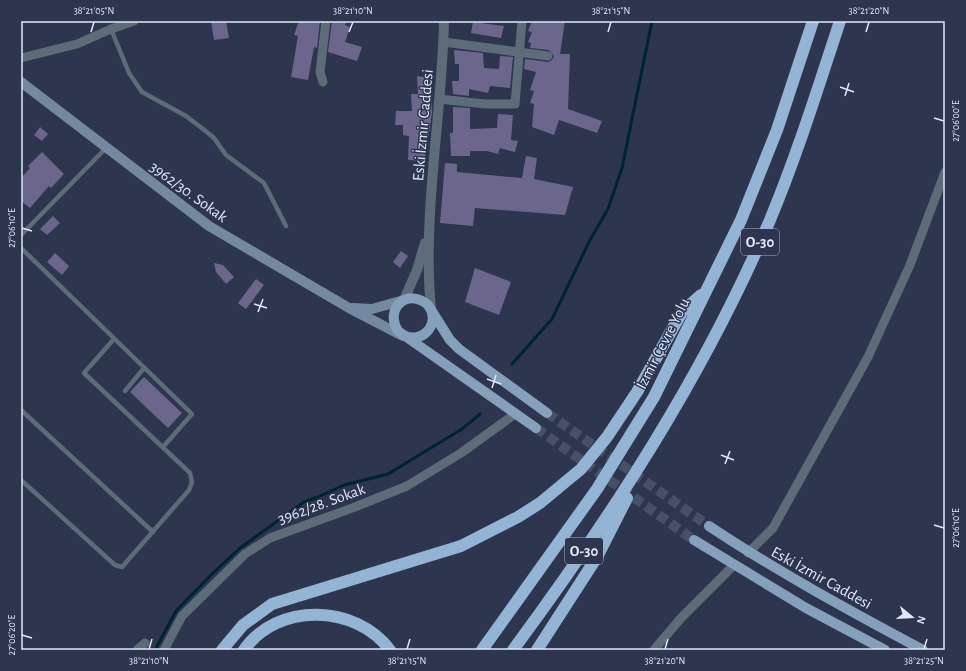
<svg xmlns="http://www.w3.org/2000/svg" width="966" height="671" font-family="'Alegreya Sans',sans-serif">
  <rect width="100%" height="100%" fill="#2d354f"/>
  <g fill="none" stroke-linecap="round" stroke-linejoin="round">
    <!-- stream -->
    <g stroke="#002330" stroke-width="3">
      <polyline points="512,364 552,319 590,240 608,209 622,168 652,21"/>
      <polyline points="155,650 176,611 211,575 240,548 304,502 318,497 344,485 388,474 462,429 480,414"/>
    </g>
  </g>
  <!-- building -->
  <g fill="#6d668c">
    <polygon points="211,21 226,21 229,38 214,40"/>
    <polygon points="299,21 320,21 317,48 314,47 308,80 291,77 298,36 294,35"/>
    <polygon points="332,21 347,21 345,25 350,27 345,42 362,47 357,61 328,52"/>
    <polygon points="532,21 565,21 560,54 570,54 568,109 602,121 597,133 559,120 554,135 532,127 534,104 530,103 534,91 530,90 536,72 524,69 525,59 548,62 552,60 554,56 549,50 530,48 531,43 528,42 532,32 528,31"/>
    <polygon points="473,22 504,26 501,38 471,33"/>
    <polygon points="454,50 483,53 484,68 499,69 500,56 513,57 510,88 490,86 488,93 469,89 469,96 453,94 452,81 459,81 459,64 455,64"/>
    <polygon points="417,76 430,78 432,113 428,139 426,138 425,161 408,160 409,136 403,135 403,125 395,125 396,111 412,111 411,94 418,94"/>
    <polygon points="453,107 470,108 470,129 497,128 498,114 513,115 511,140 518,141 515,152 500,148 498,154 487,151 470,151 470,156 451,156 450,133 453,133"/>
    <polygon points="40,127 48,134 42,141 34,135"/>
    <polygon points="42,152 64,174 51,188 49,186 30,208 21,201 21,178 30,168 28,166"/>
    <polygon points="526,156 537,158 534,179 573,187 565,215 475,208 473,226 440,223 445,163 457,164 457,172 522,178"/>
    <polygon points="53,216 60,223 47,235 40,229"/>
    <polygon points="401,251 408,256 400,268 393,262"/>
    <polygon points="55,253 69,266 62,275 47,262"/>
    <polygon points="214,263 223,265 234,277 226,284 216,272"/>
    <polygon points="475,268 511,282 499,315 465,302"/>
    <polygon points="256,279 264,285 246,309 238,303"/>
    <polygon points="144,377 182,413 168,428 130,392"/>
  </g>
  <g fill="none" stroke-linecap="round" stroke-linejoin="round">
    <!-- primary-tunnel -->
    <g stroke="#485068" stroke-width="10" stroke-dasharray="10 5" stroke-linecap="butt">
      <polyline points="547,413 709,526"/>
      <polyline points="536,428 694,540"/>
    </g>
    <!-- service -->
    <g stroke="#5e6c79" stroke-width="4.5">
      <polyline points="111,29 129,73 142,92 186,116 203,129 214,138 226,155 264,183 286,226"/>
      <polyline points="21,235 106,148"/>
      <polyline points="21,248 192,414 163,447"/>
      <polyline points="125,391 144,368"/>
      <polyline points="21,410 153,532"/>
      <polyline points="21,480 115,565 122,567 189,490 192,482 190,473 84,373 114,339"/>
    </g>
    <!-- minor -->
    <g stroke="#5e6c79" stroke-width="9">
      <polyline points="444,42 548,56"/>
      <polyline points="21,58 77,44 111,29 134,21"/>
      <polyline points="323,82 320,72 326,21"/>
      <polyline points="439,99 485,104 515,104 522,21"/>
      <polyline points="748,553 773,528 868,357 910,265 945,172"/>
      <polyline points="137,650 145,643"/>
      <polyline points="164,650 182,616 245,554 270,538 355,507 407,486 461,453 515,414"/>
      <polyline points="654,650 681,618 734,565"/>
    </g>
    <!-- tertiary -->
    <g stroke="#5e6c79" stroke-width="10">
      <polyline points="404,300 417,270 425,243"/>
      <path d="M 431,310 C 422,213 442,117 444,21"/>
    </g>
    <!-- secondary -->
    <g stroke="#74899f" stroke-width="10">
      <polyline points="21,82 209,226 349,308 403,336"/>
      <polyline points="353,308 372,309 404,300"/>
    </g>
    <!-- primary -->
    <g stroke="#84a0bb" stroke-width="10">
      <path d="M 405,336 C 421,342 436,329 432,312"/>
      <path d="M 536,428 L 398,331 C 384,309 407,287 428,305 L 450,340 L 459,349 L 547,413"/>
      <path d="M 709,526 C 778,572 850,611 923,650"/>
      <polyline points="694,540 806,608 885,650"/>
    </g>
    <!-- motorway -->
    <g stroke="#93b4d5" stroke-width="12">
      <polyline points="222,650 243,625 272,604 461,546 518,517 540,503 581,469 607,437 637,392 682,312 701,295"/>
      <path d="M 244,650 C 277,602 356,604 390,650"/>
      <polyline points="482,650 597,489 654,397 741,220 777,130 813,21"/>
      <path d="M 513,650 C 612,516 704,375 770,220 C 797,155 818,88 840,21"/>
      <polyline points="537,650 597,557 627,498"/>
    </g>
  </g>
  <!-- ticks -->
  <path fill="none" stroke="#e2e8f9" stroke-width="1.5" d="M 91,32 L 94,22M 349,32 L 353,22M 608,32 L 611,22M 866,32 L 869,22M 840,87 L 854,92M 845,96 L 849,83M 934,118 L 944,121M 22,228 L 32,231M 254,304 L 267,308M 258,312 L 263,299M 487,379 L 501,384M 492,388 L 496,375M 721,455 L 734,460M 725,464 L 730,451M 934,525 L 944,528M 22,635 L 32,638M 149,649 L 152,639M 407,649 L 410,639M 665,649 L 668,639M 924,649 L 927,639"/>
  <g text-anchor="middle" stroke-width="3" stroke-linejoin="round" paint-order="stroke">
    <!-- shield labels -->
    <g fill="#2d354f" stroke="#acb2c6" stroke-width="1">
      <rect x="741" y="229" width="38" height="26" rx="3"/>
      <rect x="565" y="538" width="38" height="26" rx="3"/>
    </g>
    <g font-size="15" font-weight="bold" fill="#e2e8f9">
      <text x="760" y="247">O-30</text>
      <text x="584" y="556">O-30</text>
    </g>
    <!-- street labels -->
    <g font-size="16" fill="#e2e8f9" stroke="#2d354f">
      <text transform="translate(422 125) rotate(-85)" y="6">Eski İzmir Caddesi</text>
      <text transform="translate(189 191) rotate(36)" y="6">3962/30. Sokak</text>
      <text transform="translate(662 343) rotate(-63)" y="6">İzmir Çevre Yolu</text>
      <text transform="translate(321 503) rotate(-20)" y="6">3962/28. Sokak</text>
      <text transform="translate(822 577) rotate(29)" y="6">Eski İzmir Caddesi</text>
    </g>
  </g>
  <!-- border -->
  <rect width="966" height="671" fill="none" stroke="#2d354f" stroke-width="44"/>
  <!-- north arrow -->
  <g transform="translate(912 617) rotate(108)" stroke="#2d354f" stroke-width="3" paint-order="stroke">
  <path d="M0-3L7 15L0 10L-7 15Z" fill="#e2e8f9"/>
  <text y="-6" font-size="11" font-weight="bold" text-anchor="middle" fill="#e2e8f9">N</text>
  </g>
  <rect x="22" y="22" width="922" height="627" fill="none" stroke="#e2e8f9" stroke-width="1.5"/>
  <g font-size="10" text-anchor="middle" fill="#e2e8f9">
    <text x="94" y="14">38°21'05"N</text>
    <text x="353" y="14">38°21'10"N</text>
    <text x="611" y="14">38°21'15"N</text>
    <text x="869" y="14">38°21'20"N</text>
    <text transform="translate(955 121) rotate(-90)" y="4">27°06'00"E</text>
    <text transform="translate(11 228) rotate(-90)" y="4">27°06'10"E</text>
    <text transform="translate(955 528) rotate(-90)" y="4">27°06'10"E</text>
    <text transform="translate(11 635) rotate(-90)" y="4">27°06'20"E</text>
    <text x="149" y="664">38°21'10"N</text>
    <text x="407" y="664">38°21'15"N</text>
    <text x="665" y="664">38°21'20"N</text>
    <text x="924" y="664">38°21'25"N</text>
  </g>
</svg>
